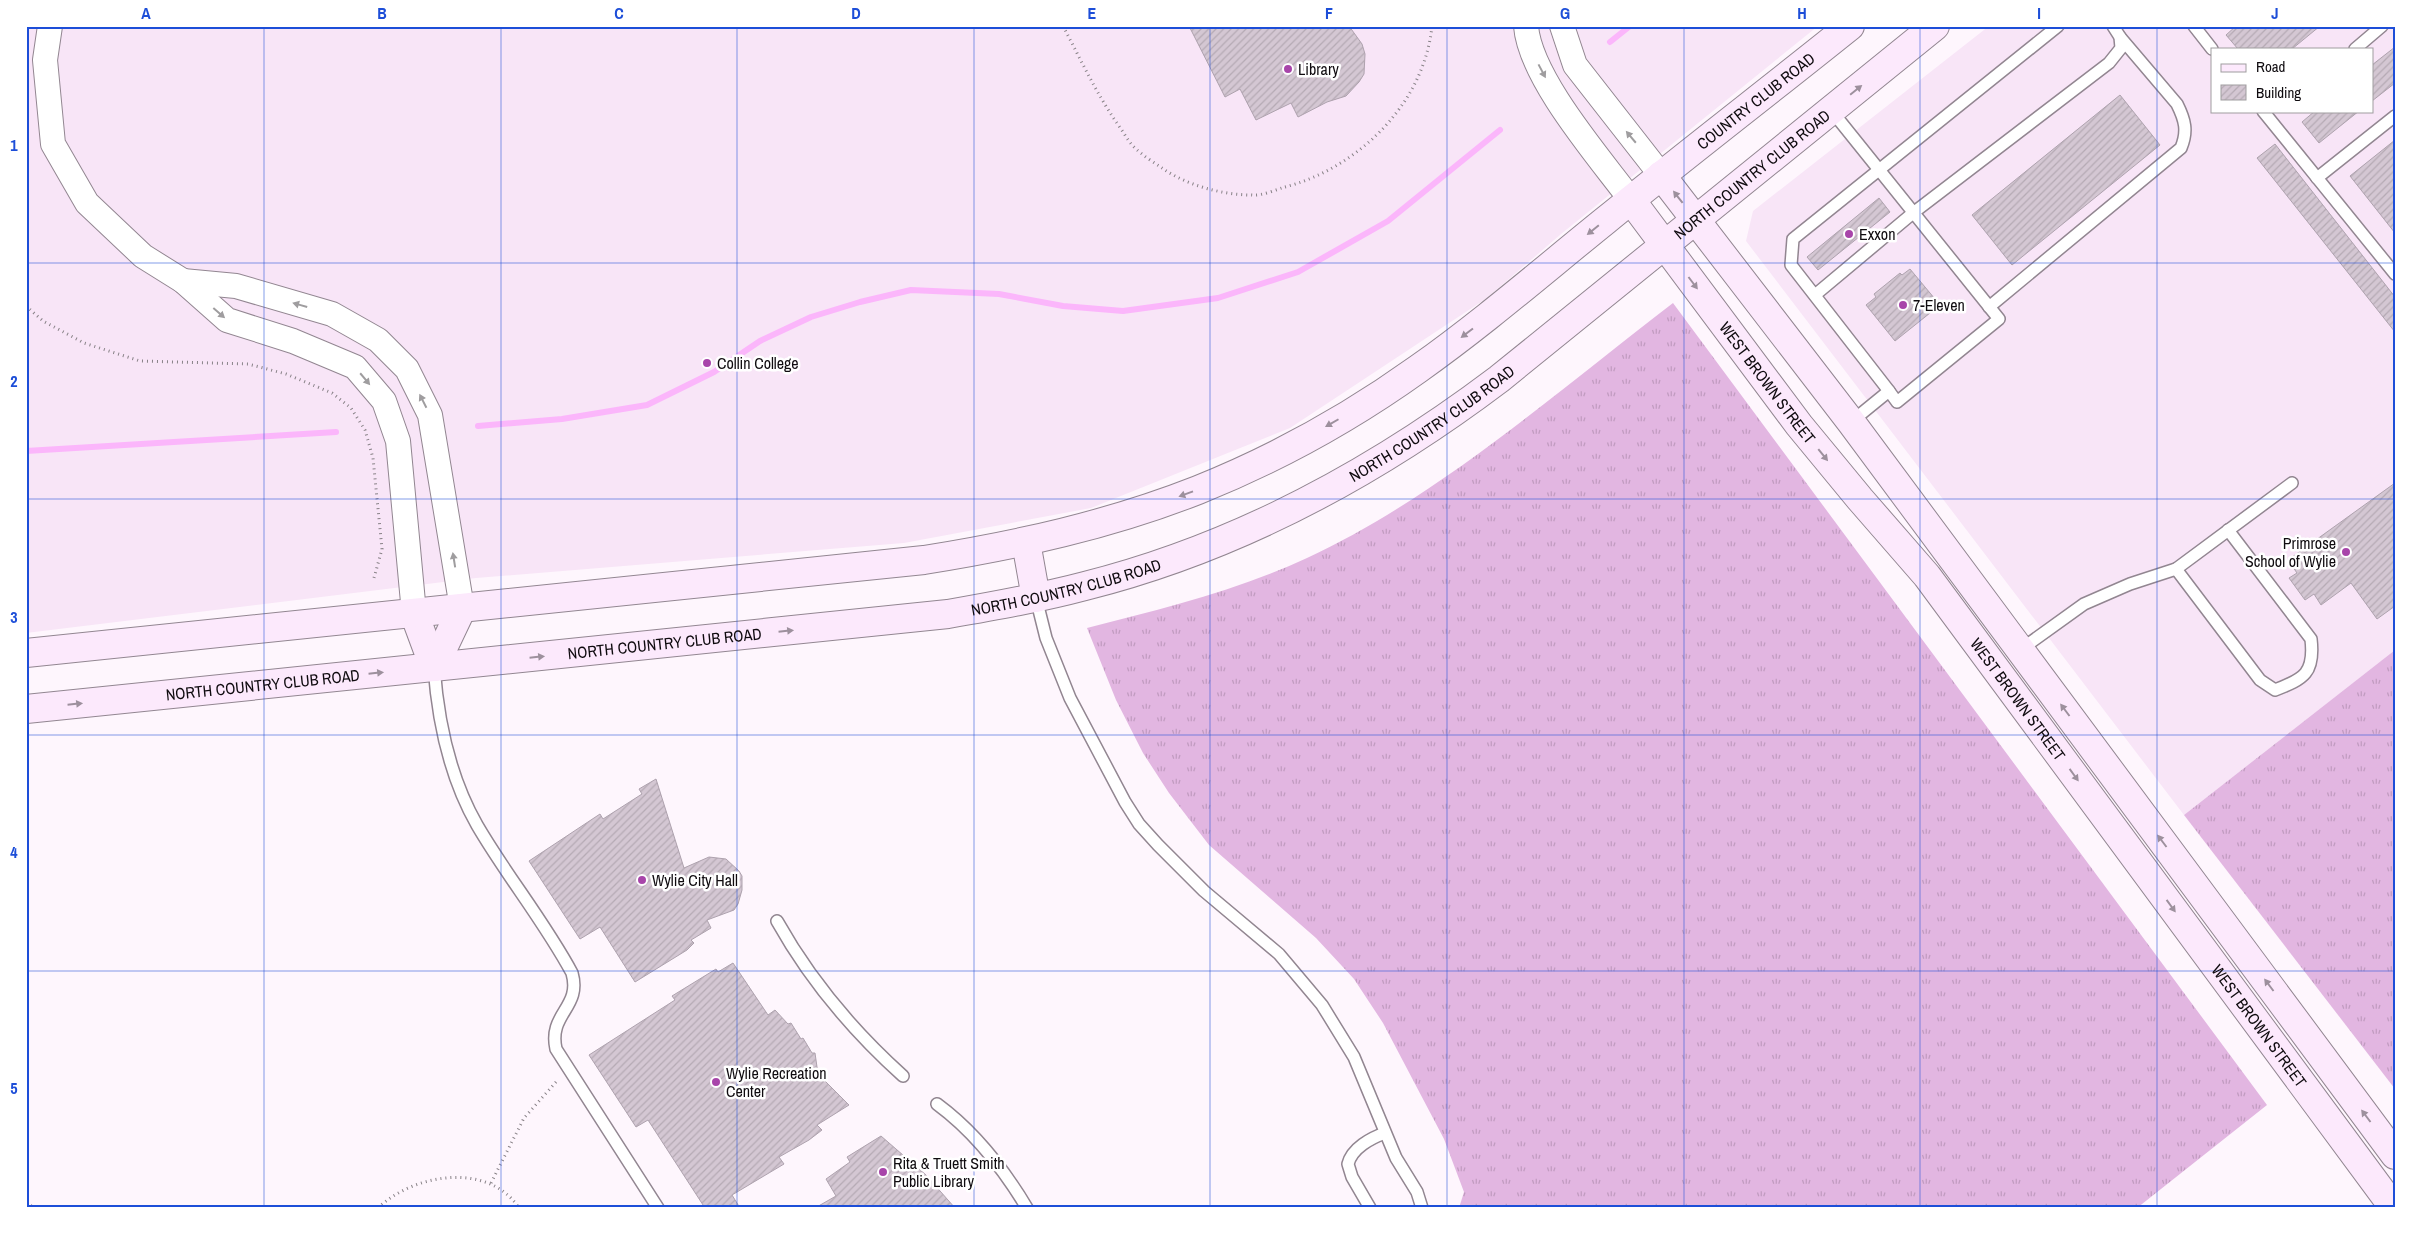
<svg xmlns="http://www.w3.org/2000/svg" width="2421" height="1234" font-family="'Archivo Narrow',sans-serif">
  <defs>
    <pattern id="grass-tufts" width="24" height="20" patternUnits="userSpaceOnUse" patternTransform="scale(1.25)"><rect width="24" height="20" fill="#e2b6e1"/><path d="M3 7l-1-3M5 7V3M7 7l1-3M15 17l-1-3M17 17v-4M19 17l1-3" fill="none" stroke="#c19bc0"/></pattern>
    <pattern id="building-hatch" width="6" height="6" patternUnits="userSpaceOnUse" patternTransform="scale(1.25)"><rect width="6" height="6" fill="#d4c7d3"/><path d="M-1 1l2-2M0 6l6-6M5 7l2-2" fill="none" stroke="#b5aab4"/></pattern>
  </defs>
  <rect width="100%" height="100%" fill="#fef6fd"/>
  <!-- built -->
  <g fill="#f8e5f7" fill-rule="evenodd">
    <polygon points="26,26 1818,26 1561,234 1487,298 1290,428 1091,508 904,543 476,578 26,633"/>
    <path d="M 1989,26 L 2395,26 L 2395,650 L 2184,815 L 1746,241 L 1753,211 ZM 2212,49 L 2372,49 L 2372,111 L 2212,111 Z"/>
  </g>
  <!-- grass -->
  <g fill="url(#grass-tufts)">
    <path d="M 1673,303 L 2267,1105 L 2137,1208 L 1459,1208 L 1464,1192 L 1444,1139 L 1383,1023 L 1354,979 L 1316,938 L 1209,845 L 1169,793 L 1143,753 L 1116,700 L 1087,628 C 1161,609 1236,591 1307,558 C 1437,498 1559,390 1673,303 Z"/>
    <polygon points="2395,650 2395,1089 2184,815"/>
  </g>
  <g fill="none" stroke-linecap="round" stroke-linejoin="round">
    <!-- stream -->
    <g stroke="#fbb6fb" stroke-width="6">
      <polyline points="1610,42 1630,26"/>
      <polyline points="478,426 562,419 647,405 714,372 760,341 811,317 860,302 911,290 999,294 1063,306 1123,311 1218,298 1298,272 1388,221 1500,130"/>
      <polyline points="26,451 336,432"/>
    </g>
  </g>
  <!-- building -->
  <g fill="url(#building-hatch)" stroke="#aea2ae">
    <polygon points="1189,26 1349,26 1362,44 1365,54 1364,74 1359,82 1346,96 1327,102 1298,117 1291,103 1256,120 1240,89 1225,97"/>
    <polygon points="2236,26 2320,26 2292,49 2238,49 2226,35"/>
    <polygon points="2395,47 2395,83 2372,101 2372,65"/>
    <polygon points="2120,95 2160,145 2012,265 1972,215"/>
    <polygon points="2315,111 2359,111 2319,143 2302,122"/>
    <polygon points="2395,140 2395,233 2350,176"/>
    <polygon points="2275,144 2395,297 2395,332 2257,158"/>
    <polygon points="1879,198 1890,212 1818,270 1807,257"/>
    <polygon points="1910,269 1940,305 1895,341 1866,305 1876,297 1874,294 1900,273 1902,275"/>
    <polygon points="2395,483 2395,606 2377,619 2351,583 2321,605 2314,594 2305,600 2289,578 2297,573 2288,560"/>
    <polygon points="656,779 684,868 709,857 726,859 739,871 742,876 742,890 738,904 734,910 707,920 711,928 691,940 694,943 687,950 635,982 600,927 580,939 529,861 600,814 603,819 642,794 639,789"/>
    <polygon points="733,963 768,1015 775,1010 788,1024 791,1023 801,1039 803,1038 812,1053 815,1053 818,1074 849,1105 817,1125 822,1130 809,1140 779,1157 784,1164 732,1195 740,1208 705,1208 648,1120 636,1127 589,1055 675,1000 672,996 716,969 718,972"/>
    <polygon points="881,1136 926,1175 955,1208 815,1208 836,1196 826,1179 850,1162 847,1157"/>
  </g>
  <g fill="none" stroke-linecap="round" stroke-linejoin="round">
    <!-- service casing -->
    <g stroke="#928691" stroke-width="14">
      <g id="service">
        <polyline points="2194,26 2212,49"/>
        <polyline points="2355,49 2382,26"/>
        <polyline points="1831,110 1999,319 1897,402 1889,391 1851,422"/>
        <polyline points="2263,111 2395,274"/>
        <polyline points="2317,178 2395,116"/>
        <polyline points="1815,295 1913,213 2109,63 2121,48 2120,37 2113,26"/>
        <path d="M 1989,307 L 2181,148 C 2188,131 2185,120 2177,104 L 2120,37"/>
        <polyline points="1889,391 1791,265 1793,239 2058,26"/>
        <path d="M 2176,569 L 2260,680 L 2275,690 C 2304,679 2315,673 2311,639 L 2228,530"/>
        <polyline points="1036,598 1046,638 1070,698 1125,802 1139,824 1158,845 1204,891 1279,954 1322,1005 1354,1057 1396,1158 1417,1192 1422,1208"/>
        <polyline points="2020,650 2084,604 2130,584 2176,569 2292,483"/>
        <path d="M 434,667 C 438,722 449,776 477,825 C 506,875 544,921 572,973 C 582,1008 548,1013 556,1049 L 658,1208"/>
        <path d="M 777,921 C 810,980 853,1031 903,1076"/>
        <path d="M 937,1104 C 975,1132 1003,1168 1027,1208"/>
        <path d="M 1370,1208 L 1352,1177 L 1348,1164 C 1352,1148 1371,1138 1385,1133"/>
      </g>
    </g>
    <!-- minor casing -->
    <g stroke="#928691" stroke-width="26">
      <g id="minor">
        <polyline points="50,26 45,60 53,144 87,203 143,256 183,281 227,320 293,341 355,367 384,401 398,441 414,613"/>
        <path d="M 1526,26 C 1530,78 1599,157 1631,200"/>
        <polyline points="1562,26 1575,65 1661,175"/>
        <polyline points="183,281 236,286 332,314 378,340 407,369 430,415 462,608"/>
      </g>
    </g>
    <!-- secondary casing -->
    <g stroke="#928691" stroke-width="30">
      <g id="secondary">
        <polyline points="1661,175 1851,422 2395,1155"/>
        <path id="s1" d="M 1631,200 L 1799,425 L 1860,499 L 1927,576 L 2394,1208"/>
        <polyline points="1026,542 1036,598"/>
        <polyline points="414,613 434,667"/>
        <path id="s2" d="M 26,653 L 924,560 C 1018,545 1109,525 1198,490 C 1275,459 1351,417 1418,369 C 1483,323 1544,270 1606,220 C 1687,154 1769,91 1850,26"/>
        <polyline points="434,667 462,608"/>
        <path id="s3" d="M 26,709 L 948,614 C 994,606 1040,598 1085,586 C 1236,548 1376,472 1499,379 L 1935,26"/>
      </g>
    </g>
    <!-- path -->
    <g stroke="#888287" stroke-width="3" stroke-dasharray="1 4" stroke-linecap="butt">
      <path d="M 1063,26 C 1081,60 1097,95 1119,126 C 1124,133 1128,141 1134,147 C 1142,155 1153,162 1162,168 C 1186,185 1222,195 1252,195 C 1262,196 1275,190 1285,187 C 1358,168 1424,104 1432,26"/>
      <polyline points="26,306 43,321 84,343 140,361 248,364 286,374 332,393 351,408 365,430 373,458 382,549 374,578"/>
      <polyline points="491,1183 524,1118 557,1081 556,1079"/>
      <polyline points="26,1205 46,1208"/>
      <path d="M 378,1208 C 413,1174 488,1161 519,1208"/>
    </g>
    <!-- service -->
    <use href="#service" stroke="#fff" stroke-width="11"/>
    <!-- minor -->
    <use href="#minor" stroke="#fff" stroke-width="24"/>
    <!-- secondary -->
    <use href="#secondary" stroke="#fce9fc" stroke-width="28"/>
  </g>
  <!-- one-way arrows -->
  <defs><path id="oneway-solid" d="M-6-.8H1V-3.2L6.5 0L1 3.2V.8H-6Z" transform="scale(1.25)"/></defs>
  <g fill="#9f9d9f">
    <use href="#oneway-solid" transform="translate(1542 71) rotate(62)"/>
    <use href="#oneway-solid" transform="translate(1631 137) rotate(-130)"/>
    <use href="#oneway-solid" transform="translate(300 305) rotate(-164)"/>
    <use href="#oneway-solid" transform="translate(219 313) rotate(41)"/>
    <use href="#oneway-solid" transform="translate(365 379) rotate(50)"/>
    <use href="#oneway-solid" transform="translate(423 401) rotate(-117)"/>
    <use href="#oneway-solid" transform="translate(454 560) rotate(-99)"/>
  </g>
  <g fill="#9d909d">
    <use href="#oneway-solid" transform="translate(1856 90) rotate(-39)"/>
    <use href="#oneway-solid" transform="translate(1678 197) rotate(-128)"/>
    <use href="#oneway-solid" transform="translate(1593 230) rotate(141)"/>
    <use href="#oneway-solid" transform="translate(1693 283) rotate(53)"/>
    <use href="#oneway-solid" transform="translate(1467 333) rotate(143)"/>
    <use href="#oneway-solid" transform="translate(1332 423) rotate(150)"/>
    <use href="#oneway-solid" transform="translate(1823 455) rotate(51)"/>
    <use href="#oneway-solid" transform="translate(1186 494) rotate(160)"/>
    <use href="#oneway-solid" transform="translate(786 631) rotate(-6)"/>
    <use href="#oneway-solid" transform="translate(537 657) rotate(-6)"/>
    <use href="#oneway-solid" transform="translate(376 673) rotate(-6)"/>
    <use href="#oneway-solid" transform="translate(75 704) rotate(-6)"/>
    <use href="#oneway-solid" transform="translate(2065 710) rotate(-127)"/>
    <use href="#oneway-solid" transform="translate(2074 775) rotate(54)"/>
    <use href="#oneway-solid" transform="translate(2162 841) rotate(-127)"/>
    <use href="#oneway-solid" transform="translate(2171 906) rotate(54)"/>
    <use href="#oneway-solid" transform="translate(2269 985) rotate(-127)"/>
    <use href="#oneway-solid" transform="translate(2366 1116) rotate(-127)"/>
  </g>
  <!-- grid -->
  <path fill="none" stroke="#1d4ed8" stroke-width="1" stroke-opacity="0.55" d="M 264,26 L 264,1208M 501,26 L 501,1208M 737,26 L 737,1208M 974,26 L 974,1208M 1210,26 L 1210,1208M 1447,26 L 1447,1208M 1684,26 L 1684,1208M 1920,26 L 1920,1208M 2157,26 L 2157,1208M 26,263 L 2395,263M 26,499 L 2395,499M 26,735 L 2395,735M 26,971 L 2395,971"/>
  <!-- markers -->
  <g fill="#a845aa" stroke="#fff" stroke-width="2">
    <circle cx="1288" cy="69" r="5"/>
    <circle cx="1849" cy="234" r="5"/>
    <circle cx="1903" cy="305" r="5"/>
    <circle cx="707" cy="363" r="5"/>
    <circle cx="2346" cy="552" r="5"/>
    <circle cx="642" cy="880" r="5"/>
    <circle cx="716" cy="1082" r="5"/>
    <circle cx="883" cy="1172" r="5"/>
  </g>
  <g text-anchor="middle" stroke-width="5" stroke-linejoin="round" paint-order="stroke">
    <!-- poi labels -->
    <g font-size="16" fill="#0f0b0f" stroke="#fff" text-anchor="start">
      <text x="1298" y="75">Library</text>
      <text x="1859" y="240">Exxon</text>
      <text x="1913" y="311">7-Eleven</text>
      <text x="717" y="369">Collin College</text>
      <text x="2336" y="549" text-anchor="end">Primrose<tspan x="2336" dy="18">School of Wylie</tspan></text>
      <text x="652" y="886">Wylie City Hall</text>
      <text x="726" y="1079">Wylie Recreation<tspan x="726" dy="18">Center</tspan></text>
      <text x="893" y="1169">Rita &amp; Truett Smith<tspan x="893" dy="18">Public Library</tspan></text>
    </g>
    <!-- street labels -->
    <g font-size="16" fill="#0f0b0f" stroke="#fff">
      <text dy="6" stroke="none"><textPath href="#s2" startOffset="1869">COUNTRY CLUB ROAD</textPath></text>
      <text dy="6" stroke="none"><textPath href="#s3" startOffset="1858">NORTH COUNTRY CLUB ROAD</textPath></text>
      <text dy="6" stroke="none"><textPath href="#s1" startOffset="228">WEST BROWN STREET</textPath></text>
      <text dy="6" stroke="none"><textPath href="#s3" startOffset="1452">NORTH COUNTRY CLUB ROAD</textPath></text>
      <text dy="6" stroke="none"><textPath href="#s3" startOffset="1048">NORTH COUNTRY CLUB ROAD</textPath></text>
      <text dy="6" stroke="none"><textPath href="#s3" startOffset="642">NORTH COUNTRY CLUB ROAD</textPath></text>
      <text dy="6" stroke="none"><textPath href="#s3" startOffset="238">NORTH COUNTRY CLUB ROAD</textPath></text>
      <text dy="6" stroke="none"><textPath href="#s1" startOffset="632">WEST BROWN STREET</textPath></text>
      <text dy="6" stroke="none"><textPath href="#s1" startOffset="1038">WEST BROWN STREET</textPath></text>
    </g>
  </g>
  <!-- border -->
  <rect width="2421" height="1234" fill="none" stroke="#ffffff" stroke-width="55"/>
  <!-- legend -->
  <rect x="2211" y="48" width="162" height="65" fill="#ffffff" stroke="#9f9d9f"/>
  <rect x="2221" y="64" width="25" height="8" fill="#fce9fc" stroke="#9f9d9f"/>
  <text x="2256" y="72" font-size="15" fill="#0f0b0f">Road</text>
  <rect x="2221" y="85" width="25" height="15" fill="url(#building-hatch)" stroke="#9f9d9f"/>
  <text x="2256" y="98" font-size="15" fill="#0f0b0f">Building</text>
  <rect x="28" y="28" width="2366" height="1178" fill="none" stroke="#1d4ed8" stroke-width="2"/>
  <g font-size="16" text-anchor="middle" font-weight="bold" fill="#1d4ed8">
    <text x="146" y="19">A</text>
    <text x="382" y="19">B</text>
    <text x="619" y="19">C</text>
    <text x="856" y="19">D</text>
    <text x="1092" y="19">E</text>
    <text x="1329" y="19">F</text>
    <text x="1565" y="19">G</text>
    <text x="1802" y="19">H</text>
    <text x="2039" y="19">I</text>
    <text x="2275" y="19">J</text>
    <text x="14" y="151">1</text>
    <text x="14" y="387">2</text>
    <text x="14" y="623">3</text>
    <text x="14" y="858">4</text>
    <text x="14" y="1094">5</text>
  </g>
</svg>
